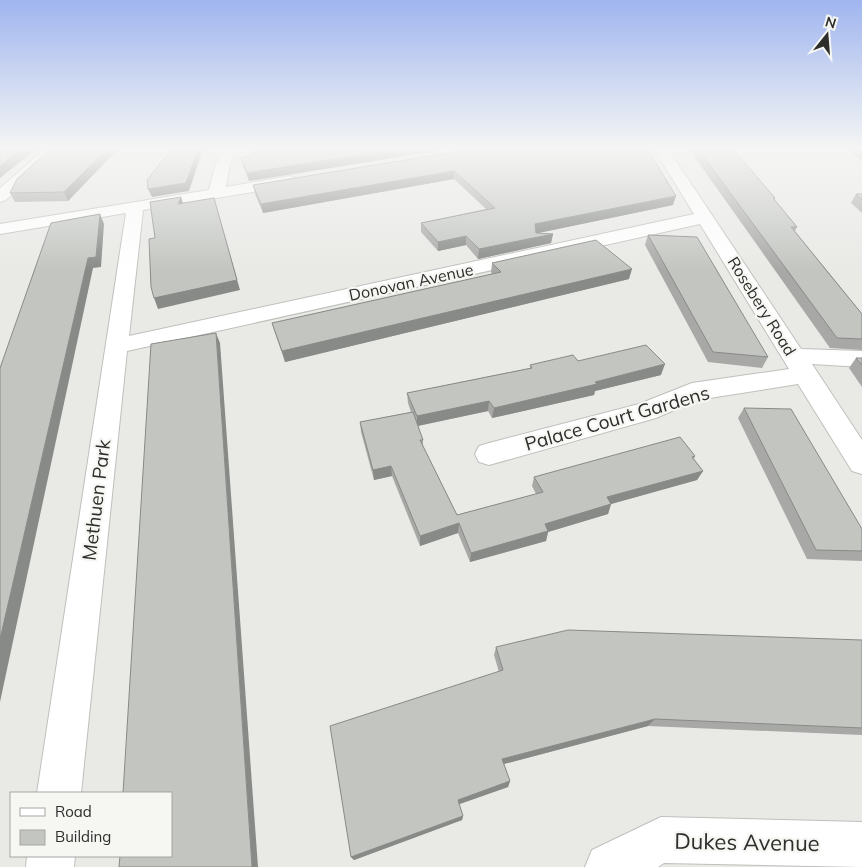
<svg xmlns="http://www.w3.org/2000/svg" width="862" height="867" font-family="Mulish,sans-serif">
  <rect width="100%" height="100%" fill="#e9eae6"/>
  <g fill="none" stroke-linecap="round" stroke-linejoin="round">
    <!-- street casing -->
    <g stroke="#bec0bc" stroke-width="2">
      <g id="street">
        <polygon points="45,149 61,149 6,200 0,202 0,188"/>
        <polygon points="225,149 239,149 230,163 226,187 290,176 296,178 298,181 296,184 290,186 143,210 129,336 694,214 654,149 668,149 801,349 862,351 862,367 812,364 862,440 862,474 852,471 798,384 697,400 656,418 489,465 479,462 475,454 479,446 489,443 639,404 692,383 789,369 700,224 127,351 81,793 37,793 126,213 0,234 0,224 209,190 216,163"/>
        <polygon points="27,856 75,856 74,867 26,867"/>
      </g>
    </g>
    <!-- secondary casing -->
    <g stroke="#bec0bc" stroke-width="2">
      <polygon id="secondary" points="661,817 862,822 862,867 664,863 658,867 585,867 592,850"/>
    </g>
    <!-- street -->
    <use href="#street" fill="#fff" fill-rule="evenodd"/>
    <!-- secondary -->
    <use href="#secondary" fill="#fff" fill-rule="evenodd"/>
  </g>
  <!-- wall -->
  <g fill="#a8a9a6">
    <polygon points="50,149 118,149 68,201 15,202 10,193"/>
    <polygon points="256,149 287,149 287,151 300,149 448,149 249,181 243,166 241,158 252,156"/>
    <polygon points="474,149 673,205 536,233 553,234 551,243 478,259 466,245 438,251 421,232 421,223 486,209 454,179 263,213 255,194 253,185"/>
    <polygon points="689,149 733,149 775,198 774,200 797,227 795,231 862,314 862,350 830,348"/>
    <polygon points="853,149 862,149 862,161 852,154 854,150"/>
    <polygon points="856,194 862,194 862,213 851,203"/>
    <polygon points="648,235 768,357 762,368 708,362 645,245"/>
    <polygon points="492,263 629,279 285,362 275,333 272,323 492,274 491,272"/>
    <polygon points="856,358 862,358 862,387 849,368"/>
    <polygon points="578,361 661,375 595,391 594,395 492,418 488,411 418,426 423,440 423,446 457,515 536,494 532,486 534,477 695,456 694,459 703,471 697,480 611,504 608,514 548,532 546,541 470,562 458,533 420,546 392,476 374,480 361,432 360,422 411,412 408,403 407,393 530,368 530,365"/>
    <polygon points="744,408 862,529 862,561 807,559 738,418"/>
    <polygon points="862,640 862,735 648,726 504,764 510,781 508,787 459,804 463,816 462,820 354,860 351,857 499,672 494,655 496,647"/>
  </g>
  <!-- shaded-wall -->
  <g fill="#888a87">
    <polygon points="21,149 36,149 0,178 0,166"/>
    <polygon points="37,149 42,149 38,152"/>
    <polygon points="107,149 118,149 68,201 64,192"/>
    <polygon points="198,149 203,149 189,191 152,197 148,189"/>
    <polygon points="282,149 287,149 283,160 281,152"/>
    <polygon points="397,149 448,149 249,181 247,173"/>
    <polygon points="454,171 454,179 263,213 261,204"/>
    <polygon points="676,196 673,205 534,234 535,224"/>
    <polygon points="181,197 184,206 178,204"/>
    <polygon points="214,198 240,290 158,309 154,298"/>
    <polygon points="100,214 104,224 101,267 93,268 0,702 0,639 88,258"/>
    <polygon points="553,234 551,243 478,259 479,249"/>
    <polygon points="466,236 466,245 438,251 438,242"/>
    <polygon points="632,269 629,279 285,362 282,351"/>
    <polygon points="216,333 220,343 258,867 252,867"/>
    <polygon points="665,364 661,375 595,391 594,395 492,418 494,408 595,382"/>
    <polygon points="489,401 488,411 417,426 417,416"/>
    <polygon points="391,466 392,476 374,480 373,470"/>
    <polygon points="703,471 697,480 611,504 608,514 548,532 546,541 470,562 471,553 545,524 607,497"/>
    <polygon points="459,523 458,533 420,546 420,536"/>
    <polygon points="655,719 648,726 500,765 502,759"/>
    <polygon points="510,781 508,787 457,805 458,800"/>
    <polygon points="463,816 462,820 354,860 351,857"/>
  </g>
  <!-- building -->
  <g fill="#c3c5c1" stroke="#888a87">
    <polygon points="0,149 21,149 0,166"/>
    <polygon points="50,149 107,149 64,192 10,193 17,179"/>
    <polygon points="172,149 198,149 186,183 148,189 147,180"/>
    <polygon points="256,149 282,149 281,152 300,149 397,149 247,173 241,158 252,156"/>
    <polygon points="473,149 647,149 676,196 535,224 536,233 553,234 479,249 466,236 438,242 421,223 495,208 454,171 261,204 253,185"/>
    <polygon points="698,149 733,149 775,198 773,198 797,227 791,227 862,314 862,339 837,338"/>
    <polygon points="856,194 862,194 862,200"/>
    <polygon points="181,197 178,204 214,198 237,280 154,298 151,287 149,239 155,238 150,202"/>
    <polygon points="100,214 96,257 88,258 0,639 0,368 51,223"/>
    <polygon points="648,235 697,237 768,357 713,352"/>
    <polygon points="596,240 632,269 282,351 272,323 501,272 492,263"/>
    <polygon points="216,333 252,867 119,867 120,856 171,856 171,793 123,793 151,344"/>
    <polygon points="646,345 665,364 595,382 597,384 494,408 489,401 417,416 407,393 532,368 530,365 573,355 578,361"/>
    <polygon points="856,358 862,358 862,365"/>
    <polygon points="744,408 791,409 862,529 862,551 816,550"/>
    <polygon points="413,412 423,440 420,440 457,515 543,492 534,477 680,437 695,456 692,457 703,471 607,497 611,504 545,524 548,531 471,553 459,523 420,536 391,466 373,470 360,422"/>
    <polygon points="568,630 862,640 862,728 655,719 502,759 510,781 458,800 463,816 351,857 330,726 503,670 496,647"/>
  </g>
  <!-- sky -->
  <linearGradient id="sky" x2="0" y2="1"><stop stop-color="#a0b5ef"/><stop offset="0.55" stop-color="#f5f6f4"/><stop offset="1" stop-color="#f5f6f4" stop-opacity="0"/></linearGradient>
  <rect width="862" height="271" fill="url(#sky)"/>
  <g text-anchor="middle" stroke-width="4.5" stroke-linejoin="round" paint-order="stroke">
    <!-- far-street labels -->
    <g font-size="16" fill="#2d2d2c" stroke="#f6f7f3">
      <text transform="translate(411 282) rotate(-12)" y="6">Donovan Avenue</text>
      <text transform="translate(762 306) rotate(58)" y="6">Rosebery Road</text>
    </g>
    <!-- street labels -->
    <g font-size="19" fill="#2d2d2c" stroke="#f6f7f3">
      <text transform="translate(617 418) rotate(-16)" y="7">Palace Court Gardens</text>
      <text transform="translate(96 500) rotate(-83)" y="7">Methuen Park</text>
    </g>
    <!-- near-street labels -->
    <g font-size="22" fill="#2d2d2c" stroke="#f6f7f3">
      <text transform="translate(747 842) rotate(1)" y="8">Dukes Avenue</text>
    </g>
  </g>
  <!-- legend -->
  <rect x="10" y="792" width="162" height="65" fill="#f6f7f3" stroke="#a6a6a3"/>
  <rect x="20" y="808" width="25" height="8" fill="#ffffff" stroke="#a6a6a3"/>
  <text x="55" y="817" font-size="15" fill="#2d2d2c">Road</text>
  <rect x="20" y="830" width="25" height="15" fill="#c3c5c1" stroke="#a6a6a3"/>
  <text x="55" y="842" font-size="15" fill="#2d2d2c">Building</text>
  <!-- north arrow -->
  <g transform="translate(827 35) rotate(17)" stroke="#f6f7f3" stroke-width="4" paint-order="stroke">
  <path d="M0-4L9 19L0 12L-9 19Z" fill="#2d2d2c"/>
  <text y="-8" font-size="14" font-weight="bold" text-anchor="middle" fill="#2d2d2c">N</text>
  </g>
</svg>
